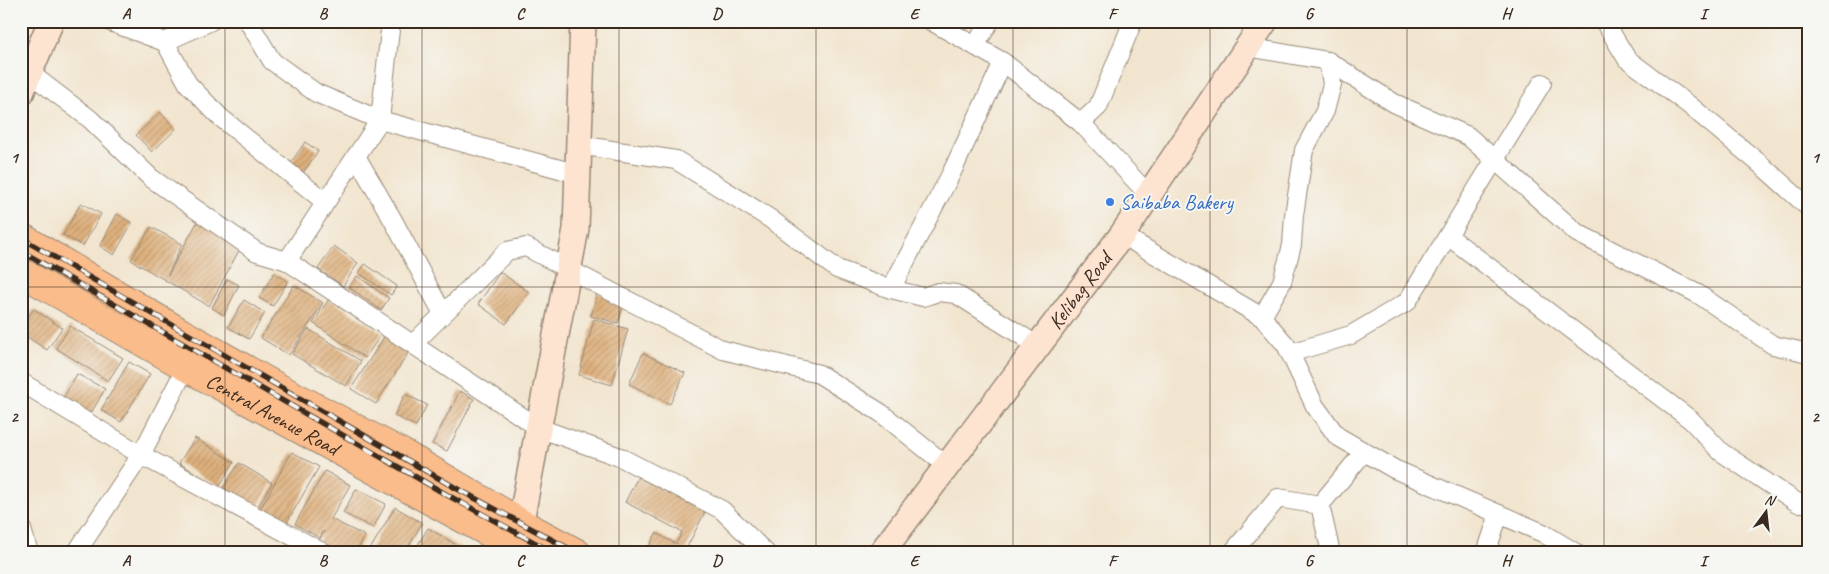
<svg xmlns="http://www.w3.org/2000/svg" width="1829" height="574" font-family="Caveat,sans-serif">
  <defs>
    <pattern id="building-hatch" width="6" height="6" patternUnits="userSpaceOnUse" patternTransform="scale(1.25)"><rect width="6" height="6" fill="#dfb17d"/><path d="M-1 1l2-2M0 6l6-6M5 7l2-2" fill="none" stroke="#b69066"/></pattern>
  </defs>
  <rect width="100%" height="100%" fill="#f6f6f2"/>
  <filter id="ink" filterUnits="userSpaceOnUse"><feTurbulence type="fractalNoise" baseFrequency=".02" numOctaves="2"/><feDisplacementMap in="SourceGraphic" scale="10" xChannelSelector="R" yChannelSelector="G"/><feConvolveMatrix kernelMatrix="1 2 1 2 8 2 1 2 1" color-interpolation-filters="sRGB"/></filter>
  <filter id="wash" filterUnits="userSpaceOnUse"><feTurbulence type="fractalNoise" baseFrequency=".0096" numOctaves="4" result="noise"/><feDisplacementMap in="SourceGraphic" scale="20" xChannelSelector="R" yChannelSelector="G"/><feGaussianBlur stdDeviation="1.12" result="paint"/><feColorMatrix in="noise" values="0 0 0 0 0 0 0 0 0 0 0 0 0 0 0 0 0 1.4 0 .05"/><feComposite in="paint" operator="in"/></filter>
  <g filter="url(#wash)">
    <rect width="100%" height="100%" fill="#f2e5cf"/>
    <g id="blocks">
      <!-- building -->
      <g fill="url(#building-hatch)">
        <polygon points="160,112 176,129 152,152 136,135"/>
        <polygon points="305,142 318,151 301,176 288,167"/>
        <polygon points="81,203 101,214 83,246 63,235"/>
        <polygon points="117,214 132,223 114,255 100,246"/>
        <polygon points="199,219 243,243 209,306 131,260 151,227 182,244 168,275"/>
        <polygon points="334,246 358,263 343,286 318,269"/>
        <polygon points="365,264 397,286 391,295 359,273"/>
        <polygon points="500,272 529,292 506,324 478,304"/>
        <polygon points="274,273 288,281 273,306 259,298"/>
        <polygon points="357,276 389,298 381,310 349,287"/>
        <polygon points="227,279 239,285 224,315 212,308"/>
        <polygon points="294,285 323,303 289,355 261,338"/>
        <polygon points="597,293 625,301 618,323 591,316"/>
        <polygon points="329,299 382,333 365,358 313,323"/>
        <polygon points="244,300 265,313 249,339 228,327"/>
        <polygon points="34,309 62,328 47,350 21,333 21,327"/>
        <polygon points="594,319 628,329 612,385 579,375"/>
        <polygon points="70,326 123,358 108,381 56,348"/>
        <polygon points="308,329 361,361 346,386 292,354"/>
        <polygon points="386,334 405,346 408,353 376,404 351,389"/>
        <polygon points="643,353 685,373 670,404 629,384"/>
        <polygon points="129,362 150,374 121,422 101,410"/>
        <polygon points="77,374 105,389 91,413 62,400"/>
        <polygon points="460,391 474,399 447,451 432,444"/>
        <polygon points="405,394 427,405 416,426 394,416"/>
        <polygon points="195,438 234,462 219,487 179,463"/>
        <polygon points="292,452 319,467 286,524 260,509"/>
        <polygon points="239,463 272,483 257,508 223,488"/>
        <polygon points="325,471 350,485 331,519 365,536 356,553 327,553 316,547 324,531 320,538 295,524"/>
        <polygon points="638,477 705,512 686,549 692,553 659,553 649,547 656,533 676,544 682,532 625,502"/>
        <polygon points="356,489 386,504 373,528 343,513"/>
        <polygon points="395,507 422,523 405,553 368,553"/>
        <polygon points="428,528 470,553 413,553"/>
      </g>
    </g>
  </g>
  <g filter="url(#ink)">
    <use href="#blocks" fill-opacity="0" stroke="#968876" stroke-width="1"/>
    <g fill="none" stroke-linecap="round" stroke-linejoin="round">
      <!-- street casing -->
      <g stroke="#968876" stroke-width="20">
        <g id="street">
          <polyline points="108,21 165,42 211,21"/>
          <polyline points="248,21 272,61 316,93 380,120 391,21"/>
          <polyline points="931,21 1003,62 1081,123 1149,195"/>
          <polyline points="1604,21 1627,59 1689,105 1759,163 1808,207"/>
          <polyline points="165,42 188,84 220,117 325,202"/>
          <polyline points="975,46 990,21"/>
          <polyline points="1247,47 1328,61 1332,84 1325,111 1304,150 1294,215 1292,245 1282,282 1262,317 1286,345 1315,406 1337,436 1394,469 1543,533 1576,553"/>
          <polyline points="1328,61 1394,103 1468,136 1577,233 1698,294 1773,345 1808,353"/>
          <polyline points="31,74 90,119 151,178 257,252 287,261 380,120 578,174"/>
          <polyline points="1081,123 1098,107 1133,21"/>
          <polyline points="579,145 676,160 769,218 837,269 891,289 952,172 1003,62"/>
          <polyline points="356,156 394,222 443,314"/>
          <polyline points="1122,235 1262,317"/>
          <polyline points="1448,236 1691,420 1721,452 1798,503 1808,503"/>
          <polyline points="287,261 539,428 620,457 722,510 766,553"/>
          <polyline points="891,289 923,297 938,292 956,294 1038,346"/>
          <polyline points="413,344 507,251 526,247 723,350 819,374 881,413 947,466"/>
          <polyline points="1290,353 1351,335 1407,302 1542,83"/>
          <polyline points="21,382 141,455 186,367"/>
          <polyline points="1320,505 1331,553"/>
          <polyline points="21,526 29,553"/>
          <polyline points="76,553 141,455 324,553"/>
          <polyline points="1232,553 1278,498 1320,505 1364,452"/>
          <polyline points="1486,553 1499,514"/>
        </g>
      </g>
      <!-- secondary casing -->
      <g stroke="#968876" stroke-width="28">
        <g id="secondary">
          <polyline points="21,93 51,21"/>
          <polyline points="517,542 576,229 583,21"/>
          <path id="s1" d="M 881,553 L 1122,235 L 1265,21"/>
        </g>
      </g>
      <!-- primary casing -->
      <g stroke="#968876" stroke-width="30">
        <g id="primary">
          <polyline points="21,237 180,332 281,389 402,453 521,523 577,553"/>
          <path id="s2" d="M 21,272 L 186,367 L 526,553"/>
        </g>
      </g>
      <!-- street -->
      <use href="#street" stroke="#fff" stroke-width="18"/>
      <!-- secondary -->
      <use href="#secondary" stroke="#fde4d1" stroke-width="25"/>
      <!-- primary -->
      <use href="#primary" stroke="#fabc8b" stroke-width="28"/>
      <!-- rail casing -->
      <g stroke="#3b2a1e" stroke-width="5.5">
        <g id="rail">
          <polyline points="21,238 454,487 577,553"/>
          <polyline points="21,251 449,496 554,553"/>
        </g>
      </g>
      <!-- rail -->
      <use href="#rail" stroke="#f6f6f2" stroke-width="4" stroke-dasharray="11" stroke-linecap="butt"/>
    </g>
  </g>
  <!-- grid -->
  <path fill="none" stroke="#3b2a1e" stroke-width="1" stroke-opacity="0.55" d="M 225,21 L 225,553M 422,21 L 422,553M 619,21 L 619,553M 816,21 L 816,553M 1013,21 L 1013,553M 1210,21 L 1210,553M 1407,21 L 1407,553M 1604,21 L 1604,553M 21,287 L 1808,287"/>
  <!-- markers -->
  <circle fill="#3f7fe0" stroke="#f6f6f2" stroke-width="2" cx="1110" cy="202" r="5"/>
  <g text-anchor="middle" stroke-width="4" stroke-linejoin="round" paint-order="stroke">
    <!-- shop labels -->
    <g font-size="21" fill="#366cbe" stroke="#f6f6f2" text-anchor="start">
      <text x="1120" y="209">Saibaba Bakery</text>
    </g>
    <!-- street labels -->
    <g font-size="21" fill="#3b2a1e" stroke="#f6f6f2">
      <text dy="7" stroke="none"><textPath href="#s1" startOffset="329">Kelibag Road</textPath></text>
      <text dy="7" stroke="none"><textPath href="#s2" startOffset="289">Central Avenue Road</textPath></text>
    </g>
  </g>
  <!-- margin -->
  <rect width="1829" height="574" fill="none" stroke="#f6f6f2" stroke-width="55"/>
  <!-- north arrow -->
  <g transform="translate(1766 512) rotate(15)" stroke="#f6f6f2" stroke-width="4" paint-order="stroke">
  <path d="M0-4L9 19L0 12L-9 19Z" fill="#3b2a1e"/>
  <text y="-8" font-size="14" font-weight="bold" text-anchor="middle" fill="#3b2a1e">N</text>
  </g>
  <rect x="28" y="28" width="1774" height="518" fill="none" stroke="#3b2a1e" stroke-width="2"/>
  <g font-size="16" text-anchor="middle" font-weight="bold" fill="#3b2a1e">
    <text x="126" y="19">A</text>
    <text x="323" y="19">B</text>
    <text x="520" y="19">C</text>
    <text x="717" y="19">D</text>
    <text x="914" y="19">E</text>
    <text x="1112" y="19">F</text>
    <text x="1309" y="19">G</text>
    <text x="1506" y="19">H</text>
    <text x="1703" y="19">I</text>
    <text x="14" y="163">1</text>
    <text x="1815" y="163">1</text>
    <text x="14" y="422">2</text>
    <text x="1815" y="422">2</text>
    <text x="126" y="566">A</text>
    <text x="323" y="566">B</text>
    <text x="520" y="566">C</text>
    <text x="717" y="566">D</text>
    <text x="914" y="566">E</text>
    <text x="1112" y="566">F</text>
    <text x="1309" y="566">G</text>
    <text x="1506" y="566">H</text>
    <text x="1703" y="566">I</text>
  </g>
</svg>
